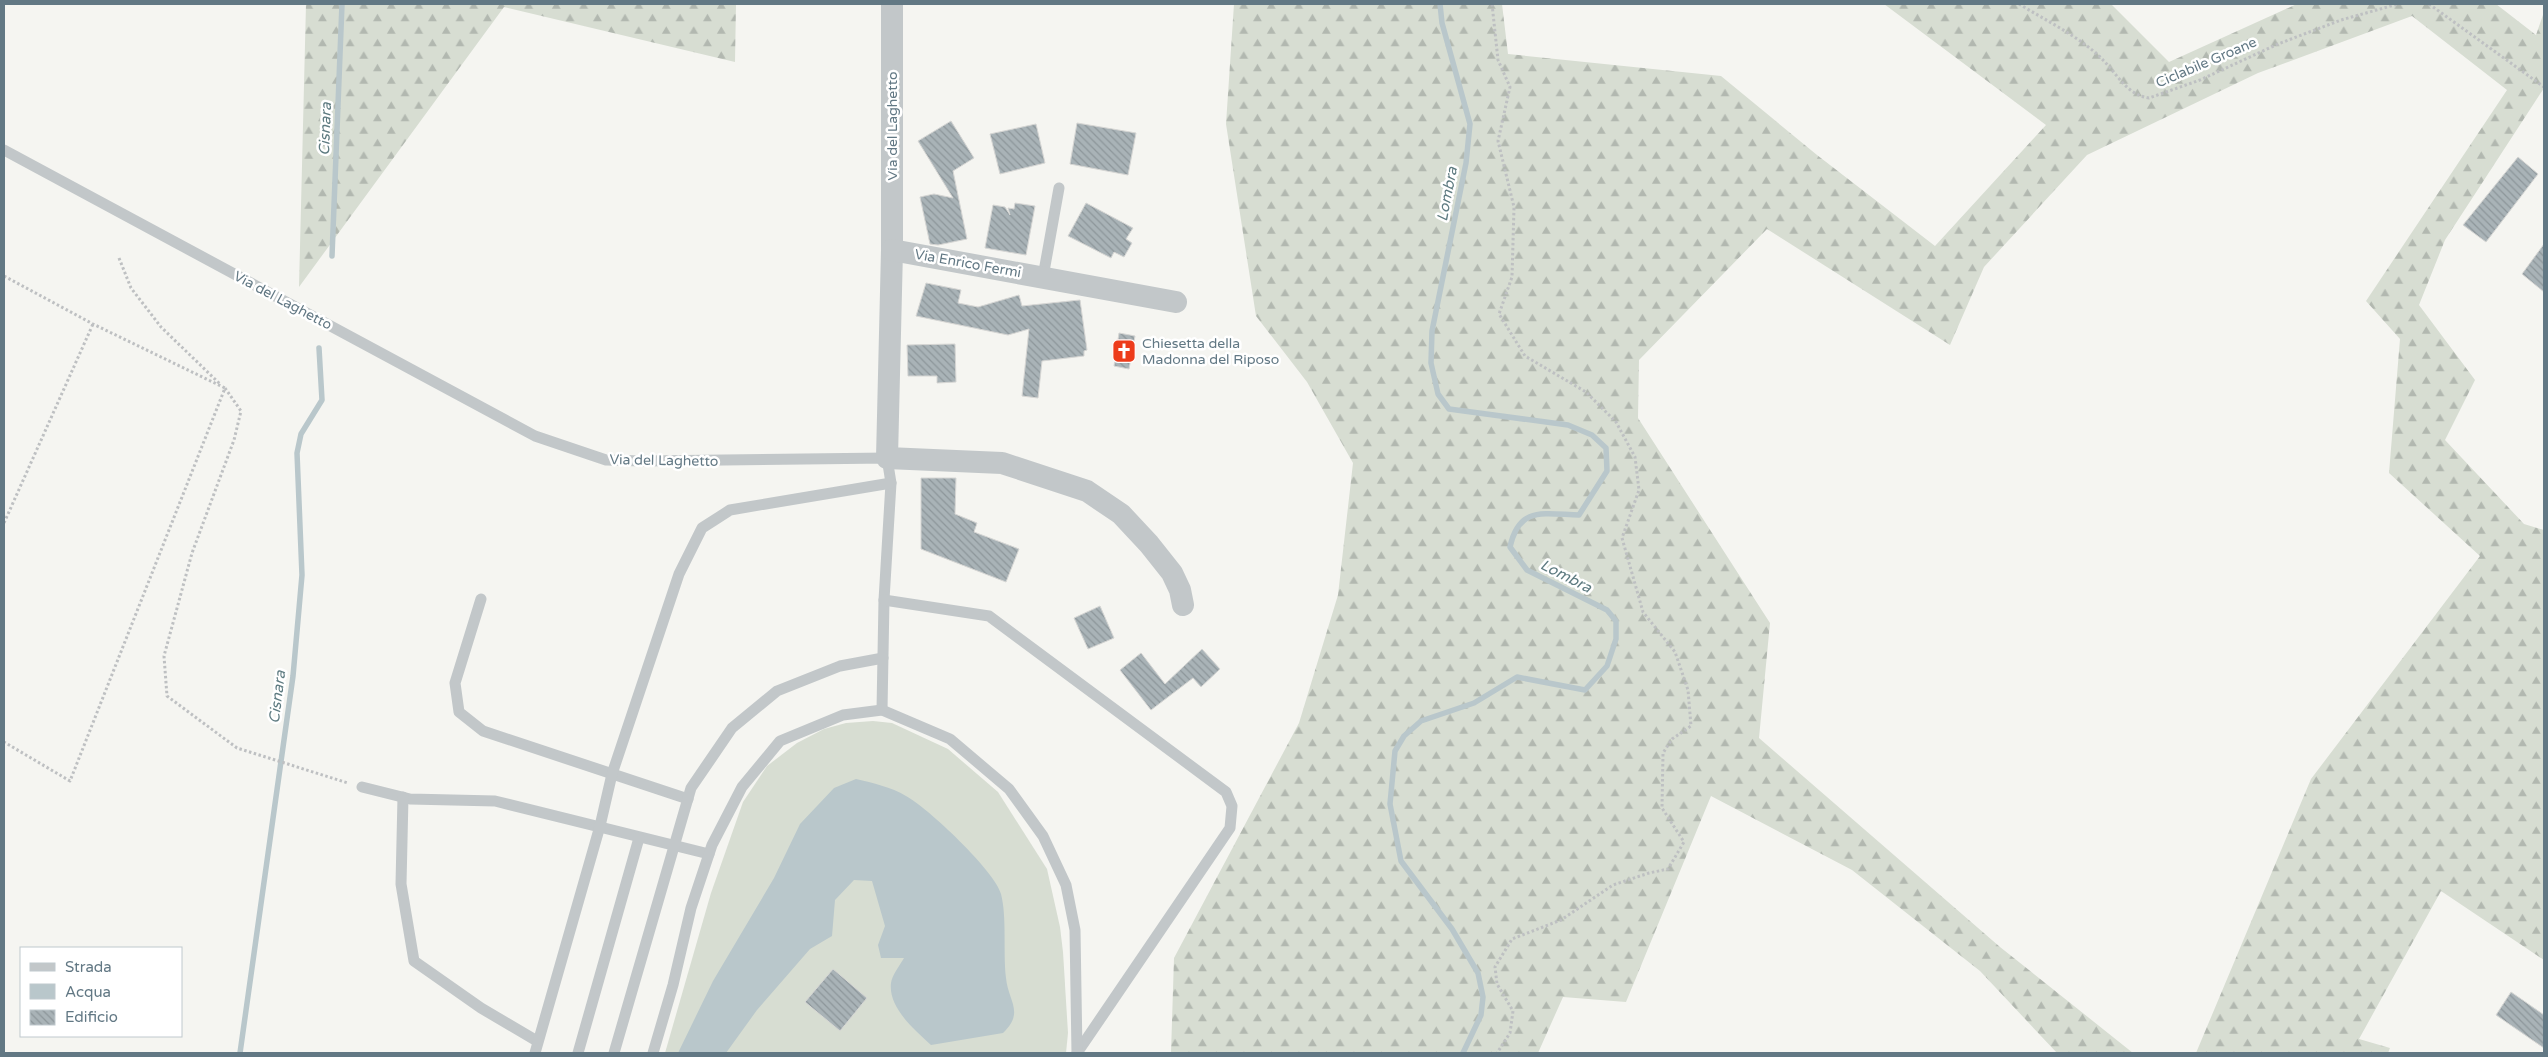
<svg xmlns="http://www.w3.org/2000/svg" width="2548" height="1057" font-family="'Varela Round',sans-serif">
  <defs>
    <pattern id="forest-firs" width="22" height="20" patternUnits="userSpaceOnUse" patternTransform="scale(1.25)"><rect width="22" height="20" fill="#d7ddd2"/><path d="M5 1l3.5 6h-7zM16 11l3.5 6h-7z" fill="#b2b8b0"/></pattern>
    <pattern id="building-back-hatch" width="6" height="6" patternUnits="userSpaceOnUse" patternTransform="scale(1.25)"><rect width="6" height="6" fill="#a9b3b7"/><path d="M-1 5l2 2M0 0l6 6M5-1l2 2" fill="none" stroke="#8d969a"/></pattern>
  </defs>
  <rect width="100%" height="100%" fill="#f5f5f1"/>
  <!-- grass -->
  <polygon fill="#d7ddd2" points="873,721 892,723 948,749 998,792 1047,869 1060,927 1063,952 1068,1033 1066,1053 665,1053 711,893 743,802 767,766 797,743 824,729 846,723"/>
  <!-- forest -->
  <g fill="url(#forest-firs)">
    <polygon points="306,4 736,4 735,62 504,7 299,287"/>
    <polygon points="1234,4 1502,4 1508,54 1721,76 1817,155 1935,246 2046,125 1884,4 2111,4 2169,62 2297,4 2496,4 2536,35 2544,12 2544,88 2445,240 2419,305 2475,380 2445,440 2524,524 2544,530 2544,960 2441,891 2359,1039 2390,1048 2388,1053 2196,1053 2311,779 2480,556 2389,473 2400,339 2366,301 2507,90 2412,16 2258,73 2087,155 1984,267 1950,345 1767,229 1639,360 1638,418 1770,623 1759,738 2000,947 2133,1053 2057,1053 1980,971 1852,870 1711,796 1626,1002 1563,997 1538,1053 1171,1053 1174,958 1299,723 1338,595 1353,463 1307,382 1256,316 1226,124"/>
  </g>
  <!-- water -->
  <path fill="#b9c7cb" d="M 856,779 C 873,783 891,787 906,796 C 927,807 996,872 1001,894 C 1007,917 1003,952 1006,978 C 1008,1001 1025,1012 1003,1033 L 931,1045 C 915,1030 888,1008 891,983 C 892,975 900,965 904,958 L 881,958 L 878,945 L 885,926 L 872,881 L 854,880 L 835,900 L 832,936 L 810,949 L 757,1010 L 726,1053 L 678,1053 L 713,981 L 774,878 L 800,824 L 834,788 Z"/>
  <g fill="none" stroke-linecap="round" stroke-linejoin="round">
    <!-- stream -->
    <g stroke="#b9c7cb" stroke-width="5.5">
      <path d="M 1440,4 L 1442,23 L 1470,124 L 1466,163 L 1432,331 L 1431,363 L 1438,394 L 1449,409 L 1568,425 L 1592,435 L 1606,448 L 1607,471 L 1579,515 C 1543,514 1519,506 1510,547 L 1527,570 L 1607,610 L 1616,621 L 1616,639 L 1607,666 L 1585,690 L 1517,677 L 1474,703 L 1421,721 L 1404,736 L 1395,751 L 1390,804 L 1401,861 L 1452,929 L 1478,973 L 1483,997 L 1481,1015 L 1463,1053"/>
      <polyline points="332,256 342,4"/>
      <polyline points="240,1053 293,676 302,575 297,453 301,434 322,400 319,348"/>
    </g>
  </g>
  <!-- building -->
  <g fill="url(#building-back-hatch)" stroke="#d6d6d4">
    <polygon points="951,121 974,158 953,171 967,239 938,245 930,244 920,197 934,194 953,198 918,141"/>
    <polygon points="1077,123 1136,133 1128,175 1070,164"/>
    <polygon points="1036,124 1045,163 1000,174 990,134"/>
    <polygon points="2518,157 2538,174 2486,242 2463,225"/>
    <polygon points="1015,203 1035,206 1026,255 985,248 993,205 1005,207 1010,215 1008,208 1014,209"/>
    <polygon points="1086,203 1133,228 1126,239 1132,243 1124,257 1114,252 1111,258 1068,236"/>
    <polygon points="2544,244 2544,292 2522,274"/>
    <polygon points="926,283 961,290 958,303 978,307 1019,295 1022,306 1080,300 1087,350 1084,351 1084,356 1042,361 1038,398 1022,396 1029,329 1008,335 916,316"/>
    <polygon points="1119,333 1135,336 1129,369 1114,366"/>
    <polygon points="955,344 956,382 937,383 937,376 908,376 907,345"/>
    <polygon points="921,478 956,478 955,514 977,523 974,532 1019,549 1006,582 921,549"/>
    <polygon points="1100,606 1114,638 1088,649 1074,618"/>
    <polygon points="1202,649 1220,669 1201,687 1193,678 1151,710 1120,670 1141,653 1165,684"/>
    <polygon points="833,969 867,998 840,1031 805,1002"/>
    <polygon points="2511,992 2544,1015 2544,1048 2496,1015"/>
  </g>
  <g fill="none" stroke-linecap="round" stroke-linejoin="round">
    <!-- path -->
    <g stroke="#bec0c2" stroke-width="3" stroke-dasharray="2.5 2.5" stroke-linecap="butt">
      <polyline points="1492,4 1498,60 1510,87 1498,141 1514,207 1512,277 1499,314 1525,356 1586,392 1616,422 1635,457 1639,490 1622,538 1643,612 1675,652 1688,690 1691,726 1672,739 1663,753 1662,808 1684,842 1668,869 1649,873 1613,885 1561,920 1512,939 1495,967 1497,984 1513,1011 1510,1033 1497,1053"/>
      <path d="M 2019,4 C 2045,20 2082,38 2103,60 C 2118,75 2127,95 2149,98 L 2200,80 L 2278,44 L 2341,20 L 2398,4"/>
      <polyline points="2429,4 2544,87"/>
      <polyline points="119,258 131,288 161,327 220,384"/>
      <polyline points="4,276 93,324 225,388 70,781 4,742"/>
      <polyline points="225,388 241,411 234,440 192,553 164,656 167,696 237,748 348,783"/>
      <polyline points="4,523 93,324"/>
    </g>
    <!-- lane -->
    <g stroke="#c2c7c9" stroke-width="11">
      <polyline points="4,150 535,436 606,460 643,461 887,458 891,483 884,600 882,710"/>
      <polyline points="1043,277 1059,188"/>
      <polyline points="481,599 455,683 459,712 483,731 688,799"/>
      <polyline points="884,600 989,616 1226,792 1232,806 1230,828 1077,1053"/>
      <polyline points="362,787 410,799 495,801 709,854"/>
      <polyline points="403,797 401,884 414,961 481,1008 537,1041"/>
      <polyline points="535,1053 600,826 612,774 679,574 702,528 730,510 891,483"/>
      <polyline points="578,1053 639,838"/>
      <polyline points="614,1053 691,788 732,728 777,691 840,666 883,658"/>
      <polyline points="653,1053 673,985 691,908 712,845 742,787 780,741 843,715 882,710 950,739 1009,789 1043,836 1066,885 1075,930 1077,1053"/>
    </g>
    <!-- street -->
    <g stroke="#c2c7c9" stroke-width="22">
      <polyline points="892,4 892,250 887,458 1002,463 1087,491 1121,514 1149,544 1172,573 1180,590 1183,605"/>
      <polyline points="892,250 1176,302"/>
    </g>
  </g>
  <!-- icons -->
  <defs>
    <g id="church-square" transform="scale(1.25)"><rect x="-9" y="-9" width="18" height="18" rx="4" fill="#ed3b1a" stroke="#fff"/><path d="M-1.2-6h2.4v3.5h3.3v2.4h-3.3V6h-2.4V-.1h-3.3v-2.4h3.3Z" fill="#fff"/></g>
  </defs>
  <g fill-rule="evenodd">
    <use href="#church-square" x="1124" y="351"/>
  </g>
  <g text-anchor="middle" stroke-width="5" stroke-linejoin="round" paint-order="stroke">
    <!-- street labels -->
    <g font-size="14" fill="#627884" stroke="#fff">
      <text transform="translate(2206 62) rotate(-23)" y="5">Ciclabile Groane</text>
      <text transform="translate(892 126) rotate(-90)" y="5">Via del Laghetto</text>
      <text transform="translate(968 263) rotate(10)" y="5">Via Enrico Fermi</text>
      <text transform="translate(283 300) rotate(28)" y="5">Via del Laghetto</text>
      <text transform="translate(664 460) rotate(1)" y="5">Via del Laghetto</text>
    </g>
    <!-- poi labels -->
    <g font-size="14" fill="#627884" stroke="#fff" text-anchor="start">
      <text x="1142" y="348">Chiesetta della<tspan x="1142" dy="16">Madonna del Riposo</tspan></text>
    </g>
    <!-- water labels -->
    <g font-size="15" font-style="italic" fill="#5e7b81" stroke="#fff">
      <text transform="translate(325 129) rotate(-88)" y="5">Cisnara</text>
      <text transform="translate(1447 194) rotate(-79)" y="5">Lombra</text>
      <text transform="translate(1566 576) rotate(27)" y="5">Lombra</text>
      <text transform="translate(277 697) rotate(-83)" y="5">Cisnara</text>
    </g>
  </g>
  <!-- border -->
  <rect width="2548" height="1057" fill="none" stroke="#627884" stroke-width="10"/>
  <!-- legend -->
  <rect x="20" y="947" width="162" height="90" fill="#ffffff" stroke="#c0c9ce"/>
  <rect x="30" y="963" width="25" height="8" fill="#c2c7c9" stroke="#c0c9ce"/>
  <text x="65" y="972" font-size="15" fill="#627884">Strada</text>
  <rect x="30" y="984" width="25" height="15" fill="#b9c7cb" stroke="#c0c9ce"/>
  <text x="65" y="997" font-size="15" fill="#627884">Acqua</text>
  <rect x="30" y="1010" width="25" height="15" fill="url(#building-back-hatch)" stroke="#c0c9ce"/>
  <text x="65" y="1022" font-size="15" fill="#627884">Edificio</text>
</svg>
